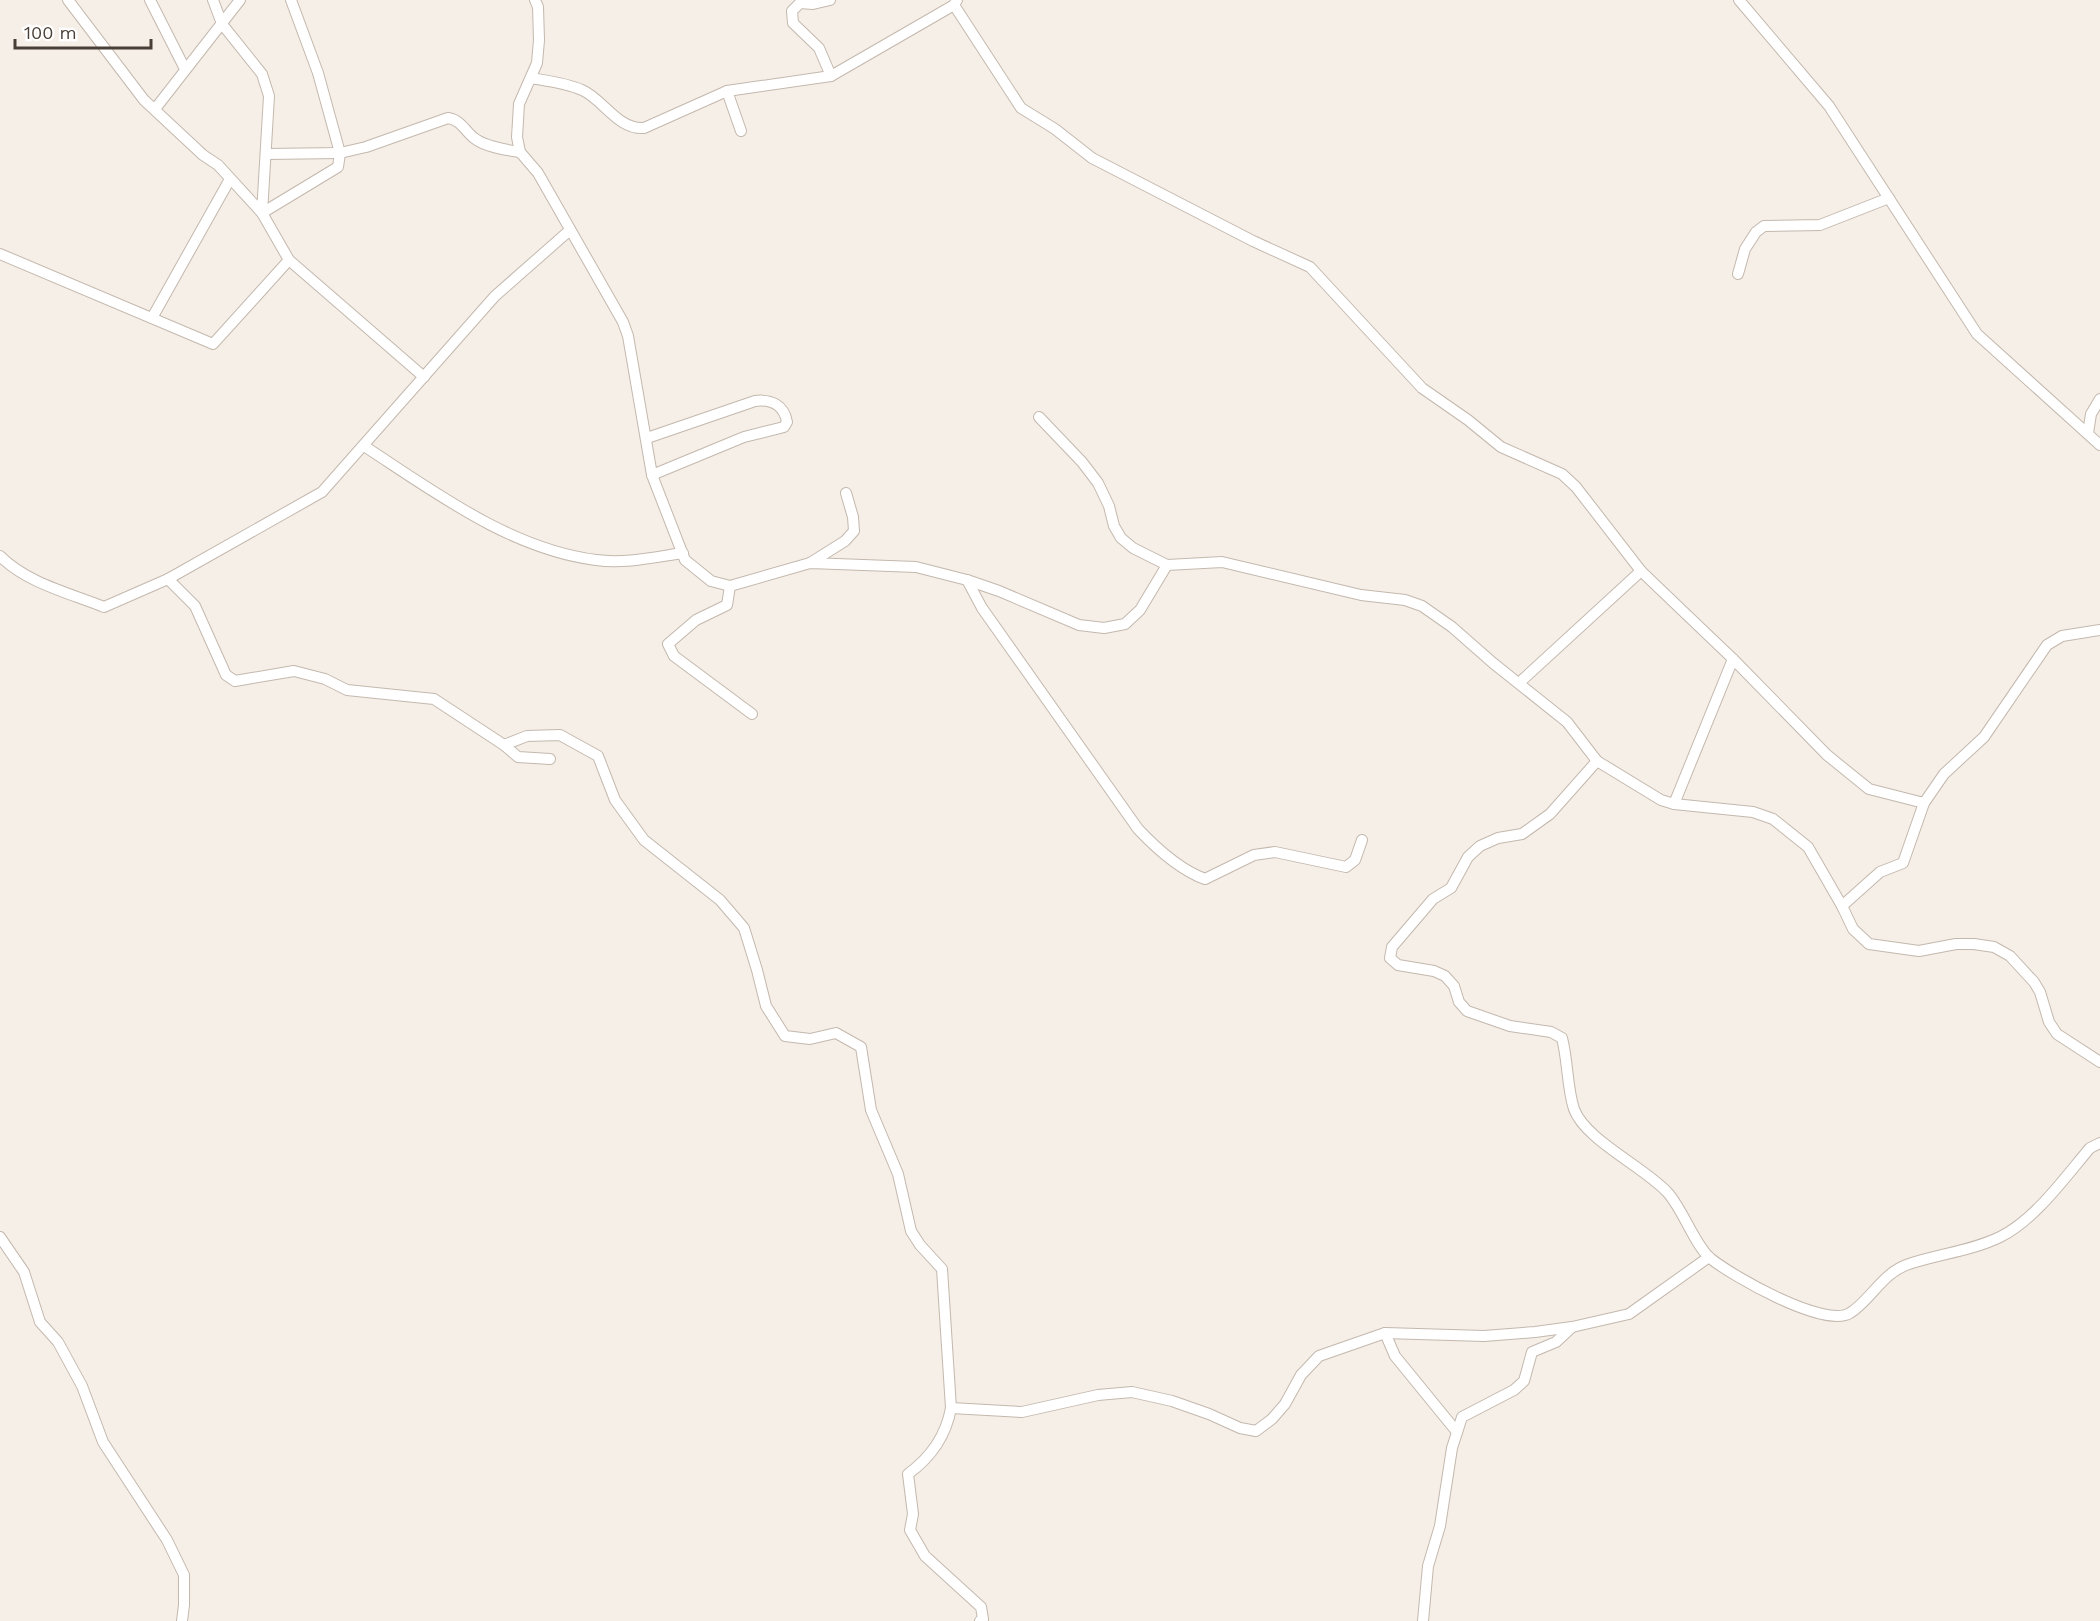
<svg xmlns="http://www.w3.org/2000/svg" width="2100" height="1621" font-family="'Work Sans',sans-serif">
  <rect width="100%" height="100%" fill="#f5efe8"/>
  <g fill="none" stroke-linecap="round" stroke-linejoin="round">
    <!-- minor casing -->
    <g stroke="#c4b8ad" stroke-width="12">
      <g id="minor">
        <polyline points="68,0 144,100 203,155 218,165 262,213 269,96 262,74 222,24 213,0"/>
        <polyline points="150,0 185,69"/>
        <polyline points="291,0 318,73 340,153 338,167 262,213 289,260 424,377"/>
        <polyline points="535,0 538,7 539,40 537,63 519,104 517,137 520,152 538,173 623,322 628,336 652,475 685,560 711,581 730,586 810,563 916,567 967,580 999,591 1079,625 1104,628 1125,624 1140,610 1167,565"/>
        <polyline points="830,0 813,4 800,3 792,11 793,23 819,48 831,76"/>
        <polyline points="1739,0 1829,106 1977,334 2100,445"/>
        <polyline points="954,5 1021,108 1055,129 1092,158 1253,241 1310,267 1422,388 1468,420 1501,447 1562,474 1576,487 1641,571 1733,659 1827,755 1869,789 1924,803"/>
        <path d="M 531,78 C 548,81 566,83 582,90 C 603,99 618,130 644,128 L 727,91 L 831,76 L 954,5 L 957,0"/>
        <polyline points="727,91 741,131"/>
        <polyline points="155,109 240,0"/>
        <path d="M 266,154 L 340,153 L 366,147 L 448,118 C 461,120 464,130 474,138 C 485,147 507,150 520,152"/>
        <polyline points="0,254 213,344 289,260"/>
        <polyline points="1738,274 1745,249 1756,232 1764,226 1820,225 1889,198"/>
        <polyline points="152,318 230,179"/>
        <polyline points="1039,417 1082,462 1098,483 1109,506 1114,526 1121,538 1133,548 1167,565 1222,562 1361,595 1405,600 1422,606 1452,627 1493,663 1567,722 1597,761 1661,800 1674,804 1753,812 1773,819 1808,847 1842,906 1853,929 1869,944 1919,951 1956,944 1974,944 1994,947 2010,956 2034,982 2040,992 2049,1022 2057,1034 2100,1062"/>
        <polyline points="2088,433 2091,414 2100,399"/>
        <path d="M 647,438 L 755,401 C 771,399 784,405 787,422 L 784,427 L 744,437 L 652,475"/>
        <path d="M 364,446 C 435,492 510,549 596,560 C 625,564 655,557 683,553"/>
        <path d="M 0,556 C 27,583 69,593 104,607 L 168,579 L 322,492 L 495,296 L 570,230"/>
        <polyline points="810,563 845,541 854,531 853,517 846,493"/>
        <path d="M 168,579 L 195,606 L 226,675 L 235,681 L 294,671 L 325,679 L 347,690 L 434,699 L 504,745 L 527,736 L 560,735 L 598,756 L 615,800 L 644,840 L 720,900 L 744,928 L 757,970 L 766,1006 L 785,1036 L 810,1039 L 836,1033 L 861,1047 L 871,1110 L 898,1174 L 911,1231 L 920,1245 L 942,1269 L 951,1408 C 946,1436 930,1458 908,1474 L 913,1514 L 910,1530 L 925,1556 L 981,1607 L 983,1619 L 980,1621"/>
        <path d="M 967,580 L 982,608 L 1138,829 C 1156,848 1180,870 1205,879 L 1254,855 L 1275,852 L 1346,867 L 1355,860 L 1362,840"/>
        <polyline points="730,586 727,605 696,620 668,644 674,656 752,714"/>
        <polyline points="1519,683 1641,571"/>
        <polyline points="504,745 518,757 550,759"/>
        <path d="M 1597,761 L 1550,814 L 1522,834 L 1498,838 L 1480,846 L 1468,857 L 1451,888 L 1433,899 L 1392,947 L 1390,958 L 1398,965 L 1434,971 L 1445,976 L 1454,986 L 1459,1002 L 1467,1011 L 1510,1026 L 1551,1032 L 1562,1038 C 1568,1061 1567,1088 1574,1109 C 1585,1140 1646,1168 1668,1193 C 1683,1210 1695,1245 1710,1258 C 1732,1276 1825,1329 1850,1313 C 1870,1301 1883,1272 1909,1264 C 1939,1254 1971,1251 2000,1237 C 2035,1220 2066,1176 2090,1148 L 2100,1143"/>
        <polyline points="1674,804 1733,659"/>
        <polyline points="1842,906 1880,872 1903,863 1924,803 1944,774 1984,737 2047,645 2062,636 2100,630"/>
        <polyline points="0,1237 24,1272 40,1322 58,1342 82,1386 103,1442 167,1540 184,1575 184,1605 182,1621"/>
        <polyline points="1385,1333 1395,1356 1457,1432"/>
        <polyline points="951,1408 1022,1412 1098,1395 1132,1392 1172,1401 1209,1414 1240,1428 1256,1431 1272,1419 1285,1404 1301,1375 1319,1356 1385,1333 1484,1336 1535,1332 1572,1327 1629,1314 1709,1257"/>
        <polyline points="1423,1621 1428,1566 1440,1526 1452,1448 1462,1417 1514,1390 1524,1381 1532,1352 1556,1342 1572,1327"/>
      </g>
    </g>
    <!-- minor -->
    <use href="#minor" stroke="#fff" stroke-width="10"/>
  </g>
  <!-- scale -->
  <path d="M15 39v9h136v-9" fill="none" stroke="#493f36" stroke-width="3"/>
  <text x="24" y="39" font-size="18" fill="#493f36" stroke="#ffffff" stroke-width="4.5" paint-order="stroke">100 m</text>
</svg>
